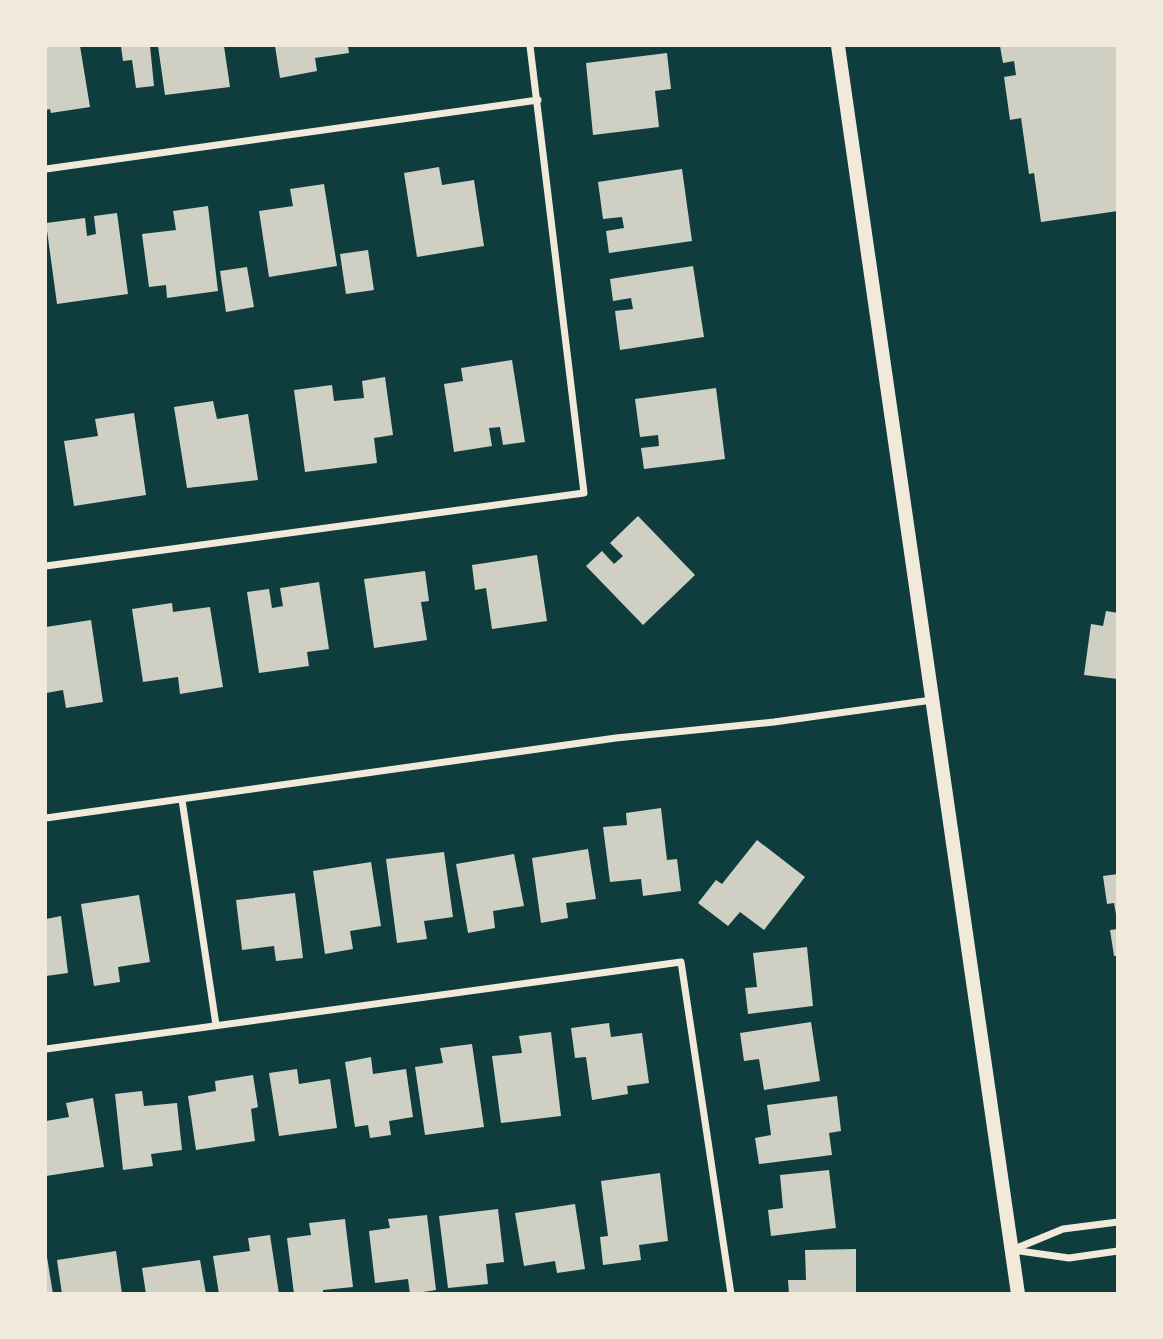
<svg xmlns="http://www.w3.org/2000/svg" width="1163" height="1339" font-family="Jost,sans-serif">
  <rect width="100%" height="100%" fill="#0f3d3e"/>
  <!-- building -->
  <g fill="#cfcfc3">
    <polygon points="46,46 80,46 90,107 51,113 50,109 46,110"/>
    <polygon points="121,46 150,46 154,86 136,88 132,60 123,61"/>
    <polygon points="158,46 224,46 230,87 165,95"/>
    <polygon points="275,46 348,46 349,53 315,58 317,71 280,78"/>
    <polygon points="1000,46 1118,46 1118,211 1041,222 1034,173 1029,174 1021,118 1010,120 1004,77 1016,75 1014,61 1003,63"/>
    <polygon points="667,53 671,89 655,91 659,127 593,135 586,63"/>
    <polygon points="439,167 442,185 474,180 484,246 417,257 404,173"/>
    <polygon points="682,169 692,241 609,253 606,231 624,228 622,217 603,219 598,182"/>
    <polygon points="324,184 337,266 269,277 259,211 293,206 290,189"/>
    <polygon points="208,206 218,291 167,298 166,285 149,287 142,234 176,230 173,211"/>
    <polygon points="117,213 128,294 57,304 46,223 85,218 87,236 96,234 94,216"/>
    <polygon points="368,250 374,290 346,294 340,254"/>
    <polygon points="693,266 704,337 620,350 615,311 633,309 631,298 613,301 610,279"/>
    <polygon points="247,267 254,307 226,312 220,271"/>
    <polygon points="512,360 525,442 503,445 500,427 489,428 492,446 454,452 444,384 463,381 461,368"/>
    <polygon points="385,377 393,435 374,438 377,463 305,472 294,390 332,385 334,401 364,398 362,381"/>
    <polygon points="716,388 725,459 644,469 641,448 659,446 658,435 640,437 635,399"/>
    <polygon points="213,401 217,419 248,414 258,480 187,488 174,407"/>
    <polygon points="134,413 146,495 74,506 64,441 98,436 95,419"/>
    <polygon points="638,516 695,575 643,625 586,566 602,551 614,564 623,556 610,543"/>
    <polygon points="537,555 547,621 492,629 486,588 475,590 472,565"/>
    <polygon points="425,571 429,601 421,602 427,640 374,648 364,579"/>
    <polygon points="319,582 329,649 307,652 309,666 259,673 247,592 269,589 272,608 283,606 280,588"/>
    <polygon points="172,603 173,612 210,607 223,687 180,694 178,677 143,682 132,609"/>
    <polygon points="1106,611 1118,613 1118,679 1084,675 1091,624 1103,626"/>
    <polygon points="91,620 103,702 66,708 63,690 46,693 46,627"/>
    <polygon points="661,808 667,860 677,859 681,891 643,896 641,879 610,882 603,827 627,825 626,813"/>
    <polygon points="757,840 805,877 764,930 740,912 728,926 698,903 716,880 722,884"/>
    <polygon points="588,849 596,899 566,903 568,918 541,923 532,858"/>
    <polygon points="444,852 453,917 424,921 427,939 397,943 386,859"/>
    <polygon points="514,854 524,906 493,911 495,928 468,933 456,864"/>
    <polygon points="371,862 381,926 350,931 353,949 325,954 313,871"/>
    <polygon points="1118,874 1118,914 1116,914 1114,903 1107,904 1103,876"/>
    <polygon points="295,893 303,958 276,961 274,946 242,950 236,900"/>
    <polygon points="139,895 150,962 118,967 120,982 94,986 81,904"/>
    <polygon points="61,916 68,973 46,976 46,919"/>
    <polygon points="1118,929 1118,956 1114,956 1110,930"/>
    <polygon points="807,947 813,1006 748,1014 745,988 757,987 753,953"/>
    <polygon points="811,1022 820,1081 764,1090 759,1059 744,1061 740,1033"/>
    <polygon points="609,1023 611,1037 642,1033 649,1083 627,1086 628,1094 592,1100 586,1057 575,1058 571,1028"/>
    <polygon points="551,1032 561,1116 501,1123 492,1056 522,1053 519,1036"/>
    <polygon points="472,1044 484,1127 425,1135 415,1067 443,1063 440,1048"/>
    <polygon points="371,1057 373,1074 406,1069 413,1117 389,1121 391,1135 370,1138 368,1125 355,1127 345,1062"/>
    <polygon points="297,1069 299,1084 330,1079 337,1128 279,1136 269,1073"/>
    <polygon points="253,1075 258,1107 251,1109 255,1141 196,1150 188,1096 216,1091 215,1081"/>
    <polygon points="142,1091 144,1106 177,1103 182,1150 151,1154 153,1166 123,1170 115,1094"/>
    <polygon points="837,1096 841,1131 829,1133 832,1155 759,1164 755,1138 771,1135 767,1105"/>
    <polygon points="93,1098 104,1167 46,1176 46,1121 69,1117 66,1103"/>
    <polygon points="829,1170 836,1228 771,1236 768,1210 783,1208 780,1175"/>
    <polygon points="660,1173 668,1241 639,1245 641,1260 603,1265 600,1237 608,1236 601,1181"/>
    <polygon points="575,1204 585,1269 557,1273 555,1261 524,1266 515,1213"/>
    <polygon points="498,1209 504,1262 486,1264 488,1284 448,1288 439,1216"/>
    <polygon points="427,1215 436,1290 410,1294 408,1279 375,1283 369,1231 390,1228 388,1219"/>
    <polygon points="345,1219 353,1287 323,1290 323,1294 294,1294 287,1238 311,1235 309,1223"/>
    <polygon points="270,1235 279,1294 219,1294 213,1256 250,1251 248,1238"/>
    <polygon points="856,1249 856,1294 789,1294 788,1280 806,1280 805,1250"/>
    <polygon points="116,1251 122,1294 62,1294 57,1260"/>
    <polygon points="46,1257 47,1257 53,1294 46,1294"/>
    <polygon points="200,1260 206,1294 146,1294 142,1268"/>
  </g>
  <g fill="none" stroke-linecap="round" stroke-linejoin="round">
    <!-- minor -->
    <g stroke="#f1e9da" stroke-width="7">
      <polyline points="46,169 538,100"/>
      <polyline points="46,566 584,493 530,46"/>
      <polyline points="182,800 216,1025"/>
      <polyline points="46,818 616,738 774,722 932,700"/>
      <polyline points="46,1049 681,962 731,1294"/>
      <polyline points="1012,1250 1063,1229 1118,1222"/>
      <polyline points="1012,1250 1069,1258 1118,1251"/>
    </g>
    <!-- secondary -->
    <polyline stroke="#f1e9da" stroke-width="14" points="838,46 1018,1294"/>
  </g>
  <!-- border -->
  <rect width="1163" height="1339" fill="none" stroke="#f1e9da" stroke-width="94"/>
</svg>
